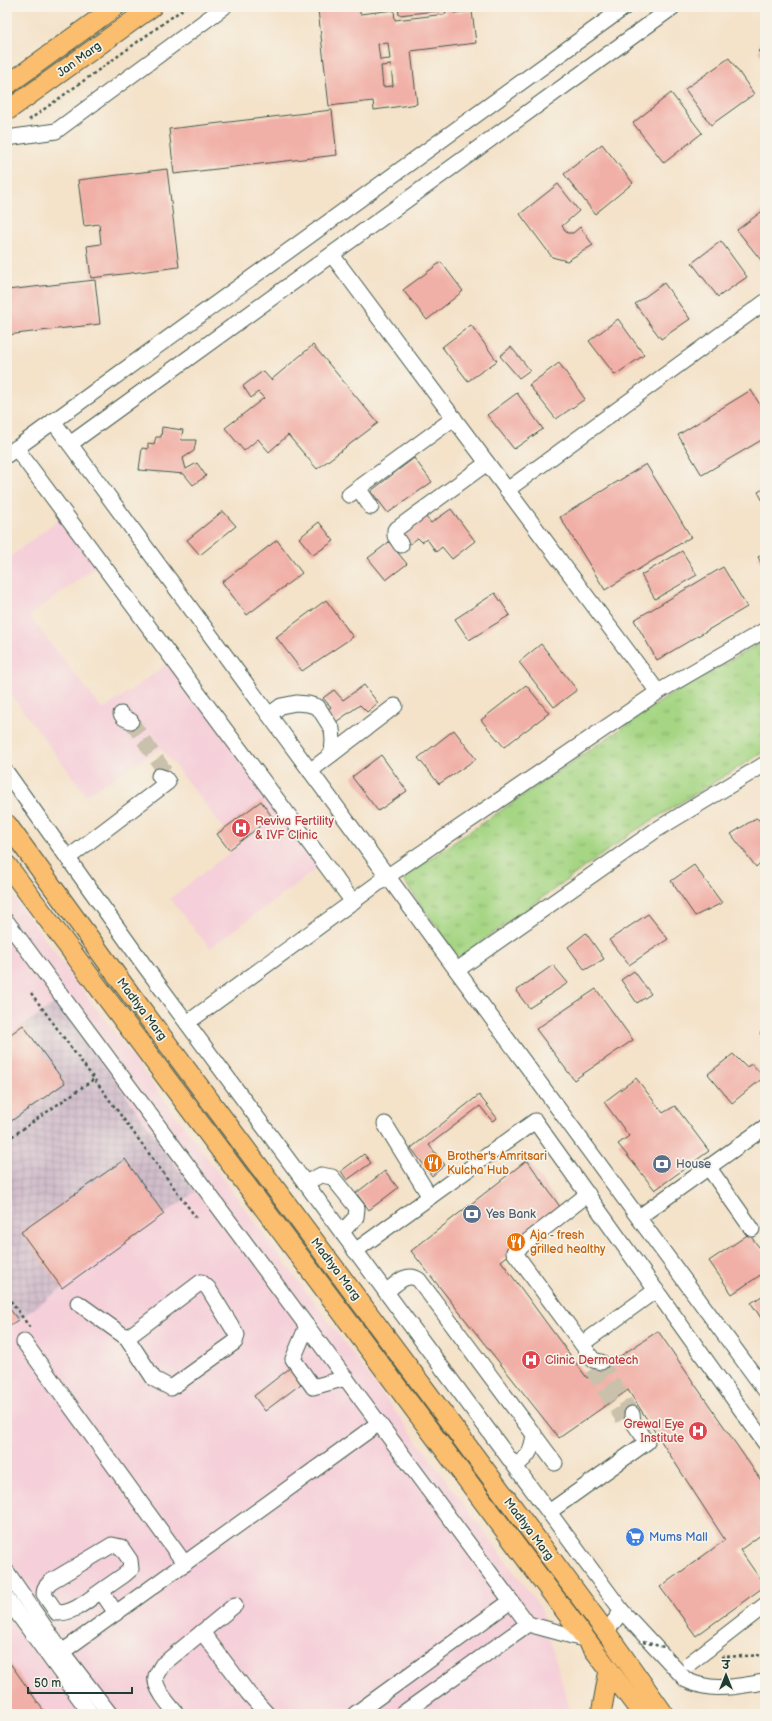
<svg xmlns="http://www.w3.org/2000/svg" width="772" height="1721" font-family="'Balsamiq Sans','Playpen Sans Deva',sans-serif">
  <defs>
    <pattern id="industrial-grid" width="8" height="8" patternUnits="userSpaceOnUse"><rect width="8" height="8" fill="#d1bdcb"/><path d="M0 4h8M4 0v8" fill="none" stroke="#b3a3af"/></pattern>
    <pattern id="grass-tufts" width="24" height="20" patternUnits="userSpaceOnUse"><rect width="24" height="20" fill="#a6d684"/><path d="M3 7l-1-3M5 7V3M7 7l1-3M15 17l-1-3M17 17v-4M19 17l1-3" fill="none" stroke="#87af6d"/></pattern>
  </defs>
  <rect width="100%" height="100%" fill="#f7f3e8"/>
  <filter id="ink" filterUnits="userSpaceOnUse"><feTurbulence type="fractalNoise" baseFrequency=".025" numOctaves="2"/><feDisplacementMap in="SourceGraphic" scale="8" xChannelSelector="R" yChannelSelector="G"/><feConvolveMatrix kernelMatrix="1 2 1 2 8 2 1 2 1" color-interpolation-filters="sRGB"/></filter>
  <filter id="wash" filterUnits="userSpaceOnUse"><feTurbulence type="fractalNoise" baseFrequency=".012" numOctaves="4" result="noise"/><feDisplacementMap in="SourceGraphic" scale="16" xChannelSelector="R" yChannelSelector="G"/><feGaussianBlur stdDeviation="0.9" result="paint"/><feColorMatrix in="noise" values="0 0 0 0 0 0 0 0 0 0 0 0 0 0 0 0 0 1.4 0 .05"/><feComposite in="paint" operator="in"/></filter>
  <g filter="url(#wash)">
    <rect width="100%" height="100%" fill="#f4e2c9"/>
    <!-- built -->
    <g fill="#f5cfd9">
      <polygon points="62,517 100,564 29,616 103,710 170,662 327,861 210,948 170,899 238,846 161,748 86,795 7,689 7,559"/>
      <polygon points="7,888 541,1608 571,1714 7,1714"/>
    </g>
    <!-- industrial -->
    <polygon fill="url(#industrial-grid)" points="58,1001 195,1192 164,1214 125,1159 22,1232 62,1288 18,1320 7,1305 7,1124 64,1083 23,1025"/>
    <!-- grass -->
    <polygon fill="url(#grass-tufts)" stroke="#628a5c" points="765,640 765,751 633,832 459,958 402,878 666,698"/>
    <g id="blocks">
      <!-- building -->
      <g fill="#f1b0a7" fill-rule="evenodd">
        <path d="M 346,7 L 360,7 L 360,14 L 394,10 L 395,20 L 446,14 L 445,10 L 399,15 L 398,7 L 462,7 L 454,9 L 454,13 L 472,11 L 476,43 L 411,51 L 417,104 L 374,110 L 373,101 L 329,106 L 318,10 ZM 388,43 L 390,59 L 380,60 L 378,44 ZM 391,65 L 393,86 L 383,87 L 381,66 Z"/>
        <polygon points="765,46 765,60 758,51"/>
        <polygon points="729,58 754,94 711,125 685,89"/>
        <polygon points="671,93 702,133 664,163 633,123"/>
        <polygon points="332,110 337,155 174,174 169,129"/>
        <polygon points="602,144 633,183 595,214 564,174"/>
        <polygon points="167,169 179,267 91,278 87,246 101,244 99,224 84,226 78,180"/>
        <polygon points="558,184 579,211 562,226 567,233 573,233 580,227 593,245 567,261 552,257 520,214"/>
        <polygon points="765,209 765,263 764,264 737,230"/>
        <polygon points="721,241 747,277 718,297 692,263"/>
        <polygon points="441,262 463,291 427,320 403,290"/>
        <polygon points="95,280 100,324 7,335 7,290"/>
        <polygon points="664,283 690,319 661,339 635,304"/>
        <polygon points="618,319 644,355 615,375 589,341"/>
        <polygon points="471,325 497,361 468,381 442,347"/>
        <polygon points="313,345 378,423 317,469 288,435 269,452 258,439 244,451 225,428 264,398 258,392 251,398 243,386 263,371 271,380"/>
        <polygon points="511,347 530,370 519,378 500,356"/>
        <polygon points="559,363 585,399 556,419 529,385"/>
        <polygon points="751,390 765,413 765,438 702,475 678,435"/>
        <polygon points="517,393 543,429 514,449 487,415"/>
        <polygon points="162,427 183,430 181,440 196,440 194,451 183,458 186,469 197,463 206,476 193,485 184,474 139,470 142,448 148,449 148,443 154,444 156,437 161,437"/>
        <polygon points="414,458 432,482 388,513 371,491"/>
        <polygon points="646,464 691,537 605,590 560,517"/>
        <polygon points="765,488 765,505 758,492"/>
        <polygon points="451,509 475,541 452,559 442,547 436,552 427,539 422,542 418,538 408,545 401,535 425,516 431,523"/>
        <polygon points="223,511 236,526 200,555 187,540"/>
        <polygon points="319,522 334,541 313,555 299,538"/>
        <polygon points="277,540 302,573 247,615 222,582"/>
        <polygon points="389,542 407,564 386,580 368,558"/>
        <polygon points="682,551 697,575 655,599 641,575"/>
        <polygon points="765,553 765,570 758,557"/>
        <polygon points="723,567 747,607 657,660 634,620"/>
        <polygon points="495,593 510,615 469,640 455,619"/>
        <polygon points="326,600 353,637 302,671 276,637"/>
        <polygon points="541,644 577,690 554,707 519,662"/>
        <polygon points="364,685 378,703 367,712 360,705 333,724 323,713 331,707 323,698 334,690 343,700"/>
        <polygon points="526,685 549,713 504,747 481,720"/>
        <polygon points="454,730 476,759 439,784 418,758"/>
        <polygon points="381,755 407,791 378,811 352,777"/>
        <polygon points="261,801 272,817 229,850 217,834"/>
        <polygon points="756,818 765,824 765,858 756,867 731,834"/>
        <polygon points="694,865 722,903 695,916 671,881"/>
        <polygon points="648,914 668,939 629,965 609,940"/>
        <polygon points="586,933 604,959 585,970 568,947"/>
        <polygon points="553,965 568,983 529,1008 516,991"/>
        <polygon points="634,971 651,994 637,1003 621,980"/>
        <polygon points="596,989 633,1040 574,1080 536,1029"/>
        <polygon points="23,1025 65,1083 7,1124 7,1037"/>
        <polygon points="765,1029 765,1042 760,1033"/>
        <polygon points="733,1054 746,1067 752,1064 764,1077 732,1103 708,1074"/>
        <polygon points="636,1078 663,1113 675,1106 709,1151 655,1190 618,1144 629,1136 604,1102"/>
        <polygon points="479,1095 497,1118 492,1121 480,1106 429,1145 445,1165 432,1176 411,1148"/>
        <polygon points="364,1154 371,1163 347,1180 341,1171"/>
        <polygon points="125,1159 164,1214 62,1288 21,1232"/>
        <polygon points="527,1160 563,1211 501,1261 587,1378 658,1331 765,1486 765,1532 740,1550 765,1586 696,1636 660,1587 725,1540 628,1390 559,1438 411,1251"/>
        <polygon points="385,1171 398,1188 369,1210 356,1193"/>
        <polygon points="749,1234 765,1255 765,1272 732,1294 709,1261"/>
        <polygon points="765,1294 765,1324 751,1303"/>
        <polygon points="7,1305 18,1320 7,1327"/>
        <polygon points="290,1368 301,1384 265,1411 254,1396"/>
        <polygon points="7,1659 46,1714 7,1714"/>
      </g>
    </g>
  </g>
  <g filter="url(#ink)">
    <use href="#blocks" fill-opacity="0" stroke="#3f564a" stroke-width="1"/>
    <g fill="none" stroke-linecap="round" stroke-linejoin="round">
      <!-- minor-tunnel -->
      <g stroke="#c9c1ab" stroke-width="15" stroke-dasharray="15 8" stroke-linecap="butt">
        <polyline points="131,721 165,772"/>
        <polyline points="601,1362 632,1414"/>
        <polyline points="592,1369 623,1419"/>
      </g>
      <!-- minor casing -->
      <g stroke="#3f564a" stroke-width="17">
        <g id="minor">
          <polyline points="7,138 56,131 224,7"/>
          <polyline points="332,255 658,692"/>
          <polyline points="53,421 765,1390"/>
          <polyline points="70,444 673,7"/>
          <polyline points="16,448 353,902"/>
          <polyline points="7,455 625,7"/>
          <polyline points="358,488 371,507"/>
          <polyline points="507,490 765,302"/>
          <polyline points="349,495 454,418"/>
          <polyline points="401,545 395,536 395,530 487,463"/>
          <polyline points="121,714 124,718 131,721"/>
          <polyline points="269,715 281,706 296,703 308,704 318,707 332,729 333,740 332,754"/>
          <polyline points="310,771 395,706"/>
          <polyline points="7,773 144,965 622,1611 606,1632"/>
          <polyline points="68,858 168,782 165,778 159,776"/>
          <polyline points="7,922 528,1624 587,1640"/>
          <polyline points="457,970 656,830 765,764"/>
          <polyline points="187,1023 388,876 658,692 765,630"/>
          <polyline points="385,1124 430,1197"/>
          <polyline points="709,1168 752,1229"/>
          <polyline points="305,1183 321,1175 332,1177 357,1208 356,1217 342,1232"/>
          <polyline points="588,1194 514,1252 582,1344 656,1290"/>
          <polyline points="639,1217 765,1127"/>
          <polyline points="355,1251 535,1121 765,1443"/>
          <path d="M 386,1292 C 396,1284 407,1271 419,1280 L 555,1463"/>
          <polyline points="78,1303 127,1338 154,1379 171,1388 235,1342 237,1335 208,1288 201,1282 127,1338"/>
          <polyline points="307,1326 293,1359 313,1387 346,1378"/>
          <polyline points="24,1342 185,1564"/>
          <polyline points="582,1344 593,1360 601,1362"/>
          <path d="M 515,1466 C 528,1457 532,1451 534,1434"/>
          <polyline points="549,1512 647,1442 633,1422 632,1414"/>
          <polyline points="7,1572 62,1652 110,1714"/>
          <path d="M 101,1591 C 88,1600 73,1614 57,1613 L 44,1594 L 45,1588 L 50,1582 L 112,1545 L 121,1547 L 130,1560 L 131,1569 L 124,1575 L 101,1591 L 116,1613"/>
          <polyline points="7,1599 91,1714"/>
          <path d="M 622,1611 L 686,1680 C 713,1693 736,1686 765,1682"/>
          <polyline points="202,1632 248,1693 267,1714"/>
          <polyline points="707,1650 765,1605"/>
          <polyline points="62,1652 379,1423"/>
          <path d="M 177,1714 C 170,1706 153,1687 156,1676 C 157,1673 160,1669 162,1665 L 235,1605"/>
          <polyline points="355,1714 511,1601"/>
          <polyline points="402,1714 528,1624"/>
        </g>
      </g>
      <!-- major casing -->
      <g stroke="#3f564a" stroke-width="21">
        <g id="major">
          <polyline points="7,85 115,7"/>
          <polyline points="7,111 152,7"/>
          <polyline points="7,824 120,980 606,1632 664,1714"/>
          <polyline points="7,865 642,1714"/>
          <polyline points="601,1714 609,1670"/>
        </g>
      </g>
      <!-- path -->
      <g stroke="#3f564a" stroke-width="2.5" stroke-dasharray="3 3" stroke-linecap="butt">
        <polyline points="29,120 186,7"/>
        <polyline points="31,993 197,1219"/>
        <polyline points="7,1140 94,1079"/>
        <polyline points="7,1296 31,1329"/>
        <polyline points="721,1657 765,1655"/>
      </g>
      <!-- minor -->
      <use href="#minor" stroke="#fff" stroke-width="15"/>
      <!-- major -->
      <use href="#major" stroke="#fbbd6e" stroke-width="19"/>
      <!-- minor-bridge casing -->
      <g stroke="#3f564a" stroke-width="17" stroke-linecap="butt">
        <polyline id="minor-bridge" points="690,1663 707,1650"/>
      </g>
      <!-- path-bridge -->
      <polyline stroke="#3f564a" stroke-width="2.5" stroke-dasharray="3 3" stroke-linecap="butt" points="643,1642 664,1647"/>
      <!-- minor-bridge -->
      <use href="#minor-bridge" stroke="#fff" stroke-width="15"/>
    </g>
  </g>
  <!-- icons -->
  <defs>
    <g id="hospital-disc" transform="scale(1)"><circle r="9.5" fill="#e0444e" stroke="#f7f3e8"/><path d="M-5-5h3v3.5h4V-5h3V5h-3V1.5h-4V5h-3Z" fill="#fff"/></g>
    <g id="restaurant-disc" transform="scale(1)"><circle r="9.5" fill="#e8710a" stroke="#f7f3e8"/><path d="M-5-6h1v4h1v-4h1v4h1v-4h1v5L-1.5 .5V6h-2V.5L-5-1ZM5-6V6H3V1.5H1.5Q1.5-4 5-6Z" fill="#fff"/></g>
    <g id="bank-disc" transform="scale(1)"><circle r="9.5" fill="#5c6f8a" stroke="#f7f3e8"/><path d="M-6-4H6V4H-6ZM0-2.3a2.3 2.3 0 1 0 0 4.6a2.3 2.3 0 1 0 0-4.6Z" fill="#fff"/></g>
    <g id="supermarket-disc" transform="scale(1)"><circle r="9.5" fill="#3f7fe0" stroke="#f7f3e8"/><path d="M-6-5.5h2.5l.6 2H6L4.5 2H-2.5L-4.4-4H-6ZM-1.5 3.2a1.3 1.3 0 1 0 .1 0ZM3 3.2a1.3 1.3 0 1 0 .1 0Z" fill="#fff"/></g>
  </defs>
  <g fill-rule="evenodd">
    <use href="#hospital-disc" x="241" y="828"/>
    <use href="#restaurant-disc" x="433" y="1163"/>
    <use href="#bank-disc" x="662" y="1164"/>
    <use href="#bank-disc" x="472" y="1214"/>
    <use href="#restaurant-disc" x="516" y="1242"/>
    <use href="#hospital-disc" x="531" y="1360"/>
    <use href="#hospital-disc" x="698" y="1431"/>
    <use href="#supermarket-disc" x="635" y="1537"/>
  </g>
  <g text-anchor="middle" stroke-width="3.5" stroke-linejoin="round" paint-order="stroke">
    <!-- street labels -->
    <g font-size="12" fill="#1f3d34" stroke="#f7f3e8">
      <text transform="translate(79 59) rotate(-36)" y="4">Jan Marg</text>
      <text transform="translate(142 1009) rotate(53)" y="4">Madhya Marg</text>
      <text transform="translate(336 1269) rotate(53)" y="4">Madhya Marg</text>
      <text transform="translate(529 1529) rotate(53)" y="4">Madhya Marg</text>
    </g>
    <!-- health labels -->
    <g font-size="12" fill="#be3a42" stroke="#f7f3e8" text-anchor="start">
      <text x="255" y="825">Reviva Fertility<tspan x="255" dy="14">&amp; IVF Clinic</tspan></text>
      <text x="545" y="1364">Clinic Dermatech</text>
      <text x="684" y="1428" text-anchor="end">Grewal Eye<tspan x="684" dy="14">Institute</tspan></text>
    </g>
    <!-- food labels -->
    <g font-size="12" fill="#c56008" stroke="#f7f3e8" text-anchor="start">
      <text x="447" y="1160">Brother's Amritsari<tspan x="447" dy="14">Kulcha Hub</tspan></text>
      <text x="530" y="1239">Aja - fresh<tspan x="530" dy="14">grilled healthy</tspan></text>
    </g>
    <!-- service labels -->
    <g font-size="12" fill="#4e5e75" stroke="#f7f3e8" text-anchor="start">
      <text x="676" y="1168">House</text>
      <text x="486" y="1218">Yes Bank</text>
    </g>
    <!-- shop labels -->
    <g font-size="12" fill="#366cbe" stroke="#f7f3e8" text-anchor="start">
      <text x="649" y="1541">Mums Mall</text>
    </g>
  </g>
  <!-- margin -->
  <rect width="772" height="1721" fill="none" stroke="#f7f3e8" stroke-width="24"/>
  <!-- north arrow -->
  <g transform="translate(726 1675)" stroke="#f7f3e8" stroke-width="3" paint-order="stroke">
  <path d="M0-3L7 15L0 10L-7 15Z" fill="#1f3d34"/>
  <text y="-6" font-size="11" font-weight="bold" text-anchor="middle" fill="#1f3d34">उ</text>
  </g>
  <!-- scale -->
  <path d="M28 1687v6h104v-6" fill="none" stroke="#1f3d34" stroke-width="2"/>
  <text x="34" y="1687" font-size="12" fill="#1f3d34" stroke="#f7f3e8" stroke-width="3" paint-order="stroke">50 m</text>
</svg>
